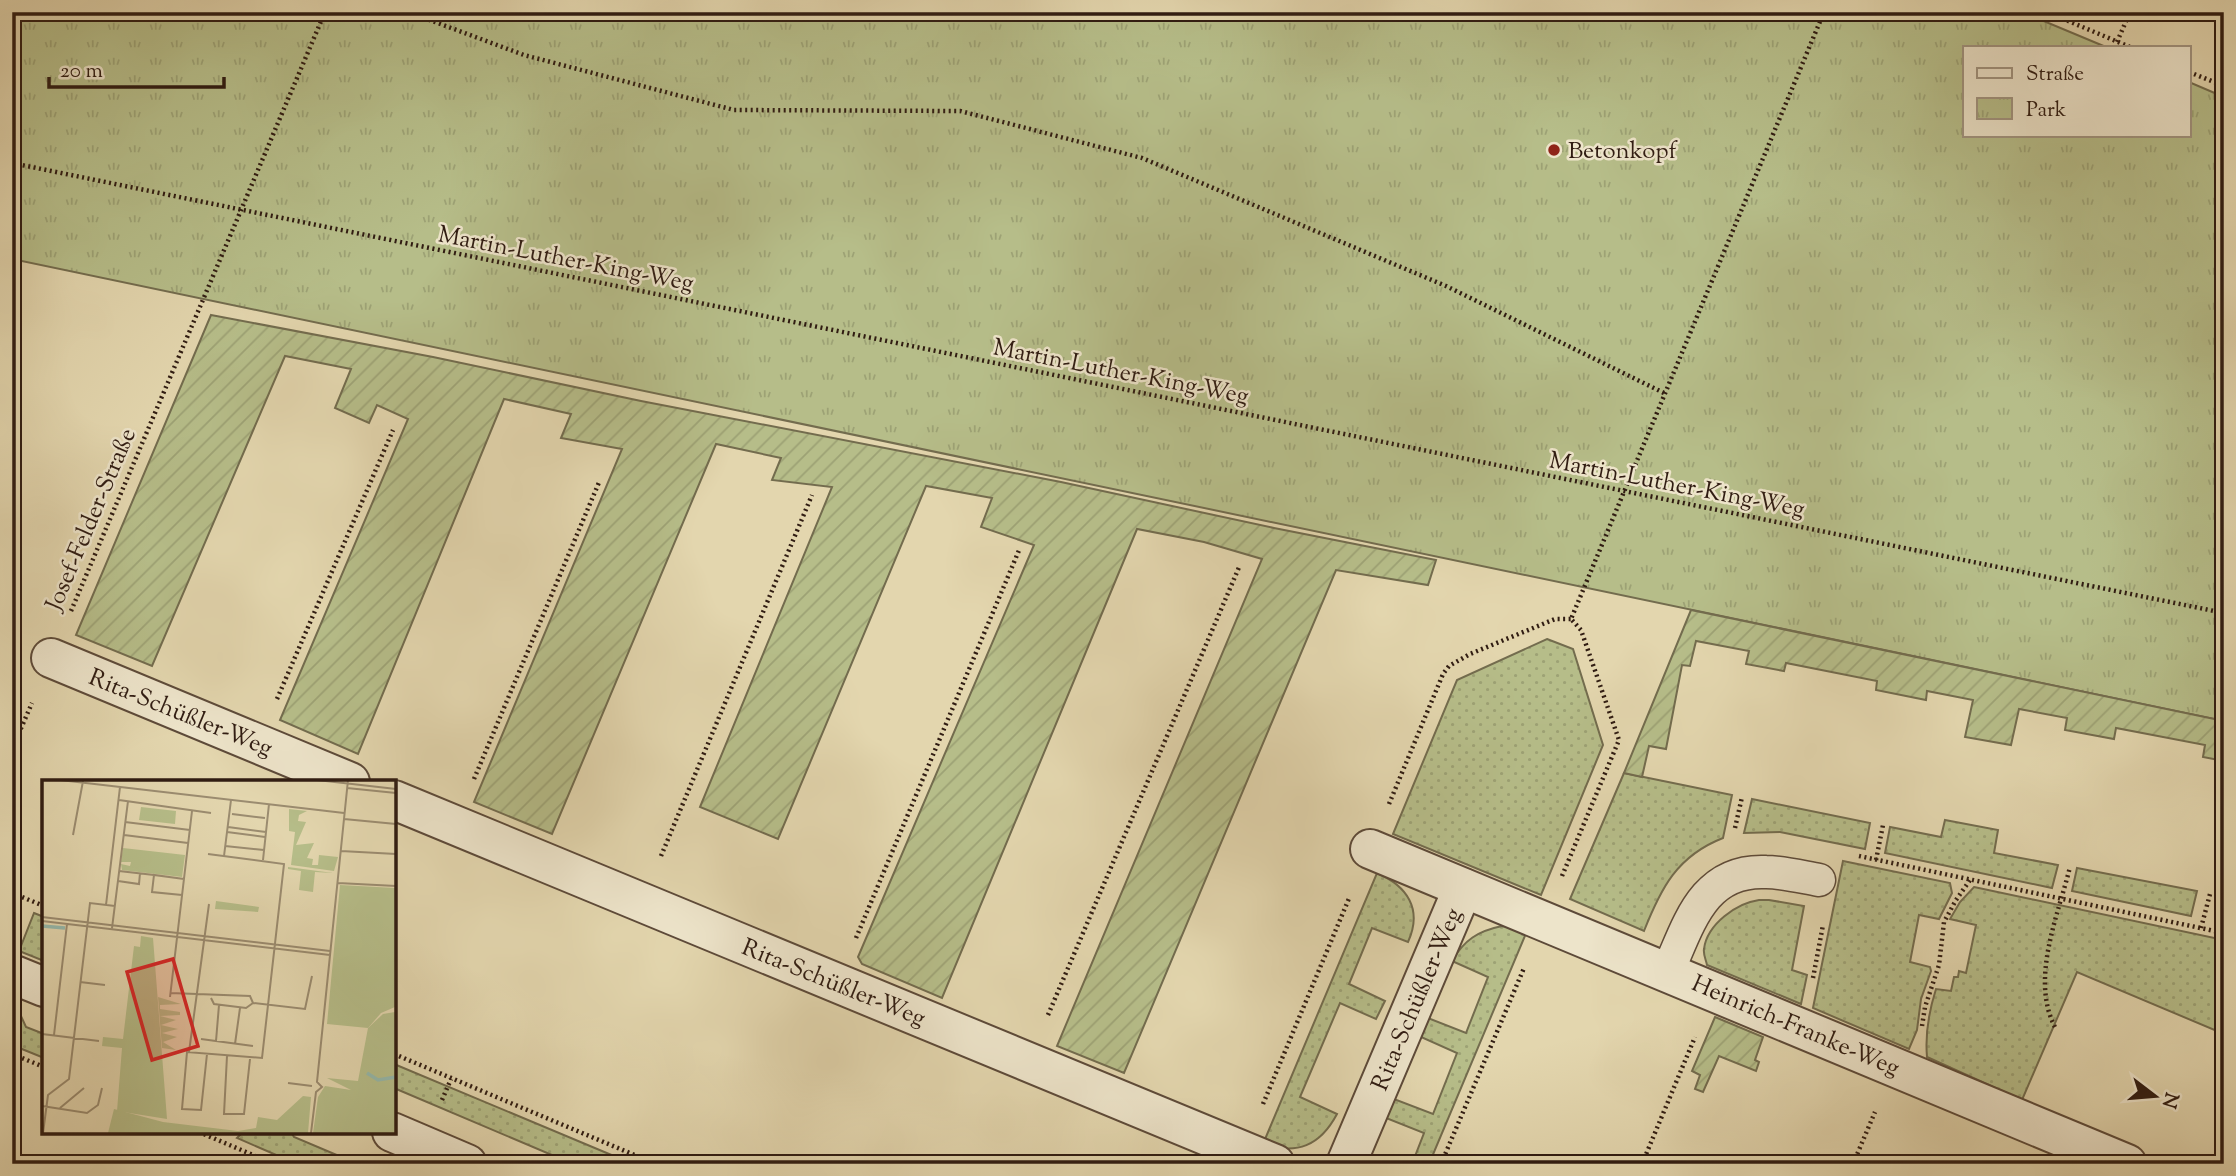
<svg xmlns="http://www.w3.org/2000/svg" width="2236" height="1176" font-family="'Sorts Mill Goudy',serif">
  <defs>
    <pattern id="grass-dots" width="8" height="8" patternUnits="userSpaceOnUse" patternTransform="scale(1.75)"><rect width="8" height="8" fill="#b6bd89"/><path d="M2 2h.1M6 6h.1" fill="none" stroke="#9da275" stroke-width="1.8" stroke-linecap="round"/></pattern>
    <pattern id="park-tufts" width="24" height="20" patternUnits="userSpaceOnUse" patternTransform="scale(1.75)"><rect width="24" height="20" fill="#b6bd89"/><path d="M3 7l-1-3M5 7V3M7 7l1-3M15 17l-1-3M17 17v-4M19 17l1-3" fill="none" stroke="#9da275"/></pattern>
    <pattern id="garden-furrows" width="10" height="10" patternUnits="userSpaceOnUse" patternTransform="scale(1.75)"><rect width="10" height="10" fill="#b6bd89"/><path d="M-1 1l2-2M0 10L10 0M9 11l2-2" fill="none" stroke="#9da275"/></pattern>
  </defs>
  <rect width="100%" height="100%" fill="#e3d6ae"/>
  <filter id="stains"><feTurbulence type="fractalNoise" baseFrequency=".00286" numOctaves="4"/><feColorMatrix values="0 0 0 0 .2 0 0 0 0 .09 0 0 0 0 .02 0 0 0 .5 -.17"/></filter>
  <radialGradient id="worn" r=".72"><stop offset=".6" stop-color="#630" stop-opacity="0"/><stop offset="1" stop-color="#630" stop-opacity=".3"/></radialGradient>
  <!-- grass -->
  <g fill="url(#grass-dots)" stroke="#736c4e" stroke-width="2">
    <polygon points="1547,639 1573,649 1603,745 1541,895 1393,834 1457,680"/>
    <path d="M 1624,773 L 1732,795 L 1723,838 C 1677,856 1661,888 1644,931 L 1570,899 Z"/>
    <polygon points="1752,799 1870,823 1865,849 1780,832 1744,833"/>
    <polygon points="1945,820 1998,830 1994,853 2058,865 2052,888 1885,853 1890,827 1941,837"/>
    <polygon points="1843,861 1950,883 1952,893 1939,919 1919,915 1910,962 1930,967 1931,971 1921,999 1917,1030 1909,1049 1813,1008"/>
    <polygon points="2077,868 2197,891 2191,916 2072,891"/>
    <path d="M 1377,873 C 1407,886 1423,909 1408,942 L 1372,928 L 1349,984 L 1385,1001 L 1376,1019 L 1340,1003 L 1300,1097 L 1337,1114 C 1320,1146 1297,1155 1263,1144 Z"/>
    <path d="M 1974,887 L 2224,940 L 2224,1034 L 2077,972 L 2022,1100 L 1927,1057 C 1925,1034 1929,1011 1936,989 L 1951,991 L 1954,977 L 1958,977 L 1959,971 L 1966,973 L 1976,925 L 1950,919 L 1960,902 Z"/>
    <path d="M 1759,900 L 1769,900 L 1804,906 L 1792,970 L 1807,975 L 1801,1004 L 1707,965 C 1706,960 1703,954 1704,949 C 1707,924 1737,903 1759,900 Z"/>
    <polygon points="34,913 44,917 44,961 19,951"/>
    <path d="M 1502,926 L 1512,927 L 1527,931 L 1429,1164 L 1412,1164 L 1424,1133 L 1386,1118 L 1394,1099 L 1433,1114 L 1457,1053 L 1421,1037 L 1428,1018 L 1466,1033 L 1488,977 L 1452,961 C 1464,940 1478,931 1502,926 Z"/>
    <polygon points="12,1001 15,1003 26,1027 44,1034 44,1058 12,1045"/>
    <polygon points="394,1064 633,1164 573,1164 394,1088"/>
    <polygon points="243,1132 291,1132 294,1137 358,1164 297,1164 237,1138"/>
  </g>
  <!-- park -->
  <polygon fill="url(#park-tufts)" stroke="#736c4e" stroke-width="2" points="12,12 2022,12 2106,47 1965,47 1965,135 2189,135 2189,82 2224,97 2224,721 12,259"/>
  <!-- garden -->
  <g fill="url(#garden-furrows)" stroke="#736c4e" stroke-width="2">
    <polygon points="211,315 433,357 641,401 1061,482 1274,528 1436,560 1428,585 1336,570 1124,1073 1057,1046 1262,559 1204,542 1137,529 942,998 862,964 858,957 1034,545 981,527 992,498 926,486 778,839 700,807 832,487 772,480 781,458 716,444 552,834 474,802 622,449 561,438 571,414 504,399 358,754 280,720 408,419 377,405 369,423 335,408 351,369 285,356 152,666 76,635"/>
    <polygon points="1691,610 2224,721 2224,761 2203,757 2205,745 2116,728 2114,739 2065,730 2067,718 2019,709 2011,745 1965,737 1973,700 1927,691 1926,700 1876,690 1877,681 1786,663 1784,671 1746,664 1749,651 1696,641 1690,666 1682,665 1666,749 1649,746 1642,777 1624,773"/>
    <polygon points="1715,1017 1763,1037 1755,1060 1759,1062 1756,1071 1719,1056 1703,1092 1695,1089 1700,1075 1692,1071"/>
  </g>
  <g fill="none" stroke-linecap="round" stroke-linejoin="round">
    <!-- service casing -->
    <g stroke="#5d4a39" stroke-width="35">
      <path id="service" d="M 1668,971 C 1689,924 1703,869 1766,872 C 1783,872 1802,877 1819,880"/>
    </g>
    <!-- pedestrian casing -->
    <g stroke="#5d4a39" stroke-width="42">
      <g id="pedestrian">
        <polyline points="51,658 350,782"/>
        <polyline points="394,800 1275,1164"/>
      </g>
    </g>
    <!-- minor casing -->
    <g stroke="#5d4a39" stroke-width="42">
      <g id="minor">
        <polyline points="1370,849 2127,1164"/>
        <polyline points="12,974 44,987"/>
        <polyline points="392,1132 467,1164"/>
        <polyline points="1346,1164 1463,888"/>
      </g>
    </g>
    <!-- path -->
    <g stroke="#301c12" stroke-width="4.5" stroke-dasharray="2 3.5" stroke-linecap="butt">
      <polyline points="408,12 524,55 734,110 960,111 1142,158 1446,286 1664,393"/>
      <polyline points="2047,12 2130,47"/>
      <polyline points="2117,42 2130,12"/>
      <polyline points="2189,72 2224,86"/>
      <polyline points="12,163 2224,613"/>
      <polyline points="71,611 325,12"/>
      <polyline points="277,699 393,430"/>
      <polyline points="12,749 32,703"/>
      <polyline points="474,779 600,480"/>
      <polyline points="1389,804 1443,674 1449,666 1470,654 1555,619 1571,619"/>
      <polyline points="1735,828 1742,797"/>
      <polyline points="661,856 812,495"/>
      <polyline points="1859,856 2224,933"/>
      <polyline points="1876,860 1883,825"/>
      <polyline points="1562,876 1619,740 1581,630 1571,619 1824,12"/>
      <polyline points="12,893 44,906"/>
      <polyline points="2201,928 2210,894"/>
      <polyline points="856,938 1020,548"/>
      <polyline points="1813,978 1823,925"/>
      <polyline points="1048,1015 1240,565"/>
      <polyline points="1922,1026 1925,1007 1939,965 1944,922 1956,900 1970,880"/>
      <path d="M 2055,1027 C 2030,979 2058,916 2070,867"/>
      <polyline points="12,1054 44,1067"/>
      <polyline points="394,1054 656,1164"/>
      <polyline points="442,1100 451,1079"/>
      <polyline points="1263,1104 1350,896"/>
      <polyline points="199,1132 274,1164"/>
      <polyline points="1441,1164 1524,968"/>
      <polyline points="1642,1164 1695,1037"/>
      <polyline points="1853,1164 1875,1112"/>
      <polyline points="2218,1164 2224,1155"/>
    </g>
    <!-- service -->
    <use href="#service" stroke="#ede4ca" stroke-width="32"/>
    <!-- pedestrian -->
    <use href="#pedestrian" stroke="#ede4ca" stroke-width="38"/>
    <!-- minor -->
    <use href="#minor" stroke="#ede4ca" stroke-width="38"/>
  </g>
  <!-- markers -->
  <circle fill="#8f2418" stroke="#ede4ca" stroke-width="2.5" cx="1554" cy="150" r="7"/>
  <g text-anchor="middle" stroke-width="5" stroke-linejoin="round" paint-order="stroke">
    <!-- poi labels -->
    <g font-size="24" fill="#301c12" stroke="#ede4ca" text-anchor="start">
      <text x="1568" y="158">Betonkopf</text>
    </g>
    <!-- street labels -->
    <g font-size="24" fill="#301c12" stroke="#ede4ca">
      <text transform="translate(566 258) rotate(11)" y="8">Martin-Luther-King-Weg</text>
      <text transform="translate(1121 371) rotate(11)" y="8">Martin-Luther-King-Weg</text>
      <text transform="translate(1677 484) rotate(11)" y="8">Martin-Luther-King-Weg</text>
      <text transform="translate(90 519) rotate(-67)" y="8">Josef-Felder-Straße</text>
      <text transform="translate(181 712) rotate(22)" y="8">Rita-Schüßler-Weg</text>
      <text transform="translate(834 982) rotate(22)" y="8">Rita-Schüßler-Weg</text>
      <text transform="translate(1416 999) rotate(-67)" y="8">Rita-Schüßler-Weg</text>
      <text transform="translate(1796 1025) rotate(23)" y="8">Heinrich-Franke-Weg</text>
    </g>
  </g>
  <!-- overview -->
  <g transform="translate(42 780)">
    <rect width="354" height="354" fill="#e3d6ae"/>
    <path d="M 247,29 L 265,31 L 257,35 L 256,41 L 264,42 L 254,65 L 272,63 L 265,78 L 271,79 L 270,85 L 276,85 L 277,75 L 296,77 L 292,91 L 249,85 L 253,52 L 247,51 ZM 261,316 L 269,317 L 266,353 L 66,353 L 72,329 L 121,342 L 196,351 L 214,348 L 216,337 L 235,340 Z" fill="#b6bd89"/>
    <path d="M 353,232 L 353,353 L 271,353 L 276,317 L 283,306 L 309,310 L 285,298 L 316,301 L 326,248 L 341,234 Z" fill="#b6bd89"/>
    <path d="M 99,27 L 134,31 L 133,44 L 97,40 ZM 81,68 L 143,75 L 140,97 L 80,90 L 79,84 L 88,86 L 89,82 L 79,82 ZM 174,121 L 217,127 L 216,132 L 173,129 ZM 99,156 L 111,158 L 125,339 L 75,331 L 80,268 L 60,266 L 61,257 L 81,259 L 92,166 L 98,167 ZM 70,339 L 199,353 L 68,353 Z" fill="#b6bd89"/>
    <path d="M 116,217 L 139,224 L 118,225 L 118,229 L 138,232 L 138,235 L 118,236 L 134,240 L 119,245 L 136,249 L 120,253 L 135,257 L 121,262 L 134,270 L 120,268 Z" fill="#b6bd89"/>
    <path d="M 246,89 L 246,87 L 291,93 L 273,92 L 271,112 L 257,110 L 259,91 ZM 298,105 L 353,108 L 353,227 L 339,233 L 326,248 L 285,244 Z" fill="#b6bd89"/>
    <path fill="none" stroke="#95b9ac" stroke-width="3.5" d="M 0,146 L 23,148M 325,293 L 336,300 L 354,297"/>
    <path fill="none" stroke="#9b8c70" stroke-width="2" d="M 18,0 L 302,33M 275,0 L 354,9M 305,8 L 354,13M 77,20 L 169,33M 190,34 L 223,38M 302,39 L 354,44M 83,42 L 148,50M 186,47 L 224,52M 185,52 L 223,57M 31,55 L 41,1M 82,55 L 146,63M 183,66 L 222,70M 299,71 L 354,74M 182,76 L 189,20M 221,80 L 227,24M 77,91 L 112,95M 76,101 L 97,104 L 98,93M 296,103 L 354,106M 140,115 L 110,112 L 112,95 L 142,99M 64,125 L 78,7M 0,137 L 288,171M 0,141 L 288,175M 70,148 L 86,21M 38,202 L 63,205M 128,213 L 208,216 L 211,223 L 263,229 L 270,196M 128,217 L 150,31M 169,218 L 172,224 L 204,228 L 211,223M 0,254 L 57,261M 12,255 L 25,144M 159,259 L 211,266M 174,261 L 177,225M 193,264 L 198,228M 147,272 L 167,124M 165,274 L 159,330 L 140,329 L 145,272 L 220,278 L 242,84 L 166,74M 185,276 L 182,334 L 202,334 L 208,279M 246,303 L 270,306M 0,326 L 45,333 L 56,325 L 60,308M 18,328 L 42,308M 1,353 L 6,315 L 27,299 L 48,123 L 73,126M 269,353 L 274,312 L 280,307 L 275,302 L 306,0"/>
    <path fill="#d62828" fill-opacity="0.15" stroke="#d62828" stroke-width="3.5" d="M 131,179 L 156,266 L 110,280 L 85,192 Z"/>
    <rect width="354" height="354" fill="none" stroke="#301c12" stroke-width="3.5"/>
  </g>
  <!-- margin -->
  <rect width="2236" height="1176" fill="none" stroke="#e3d6ae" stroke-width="42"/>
  <rect x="14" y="14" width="2208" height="1148" fill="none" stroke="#301c12" stroke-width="3.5"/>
  <rect x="21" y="21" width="2194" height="1134" fill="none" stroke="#301c12" stroke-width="2"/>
  <!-- legend -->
  <rect x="1963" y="46" width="228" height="91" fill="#ede4ca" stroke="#a19480" stroke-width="2"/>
  <rect x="1977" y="68" width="35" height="10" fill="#ede4ca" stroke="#a19480" stroke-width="2"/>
  <text x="2026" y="80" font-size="21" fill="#301c12">Straße</text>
  <rect x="1977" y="98" width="35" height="21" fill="url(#park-tufts)" stroke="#a19480" stroke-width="2"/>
  <text x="2026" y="116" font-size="21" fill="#301c12">Park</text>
  <!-- north arrow -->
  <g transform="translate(2155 1096) rotate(106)" stroke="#ede4ca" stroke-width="5" paint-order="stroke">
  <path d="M0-5L12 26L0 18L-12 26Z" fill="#301c12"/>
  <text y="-10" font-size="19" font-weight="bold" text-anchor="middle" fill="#301c12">N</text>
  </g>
  <!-- scale -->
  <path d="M49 77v10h175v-10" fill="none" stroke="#301c12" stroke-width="3.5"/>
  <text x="60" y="77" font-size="21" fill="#301c12" stroke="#ede4ca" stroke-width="5" paint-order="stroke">20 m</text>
  <rect width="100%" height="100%" filter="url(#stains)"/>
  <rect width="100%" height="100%" fill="url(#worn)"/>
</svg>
